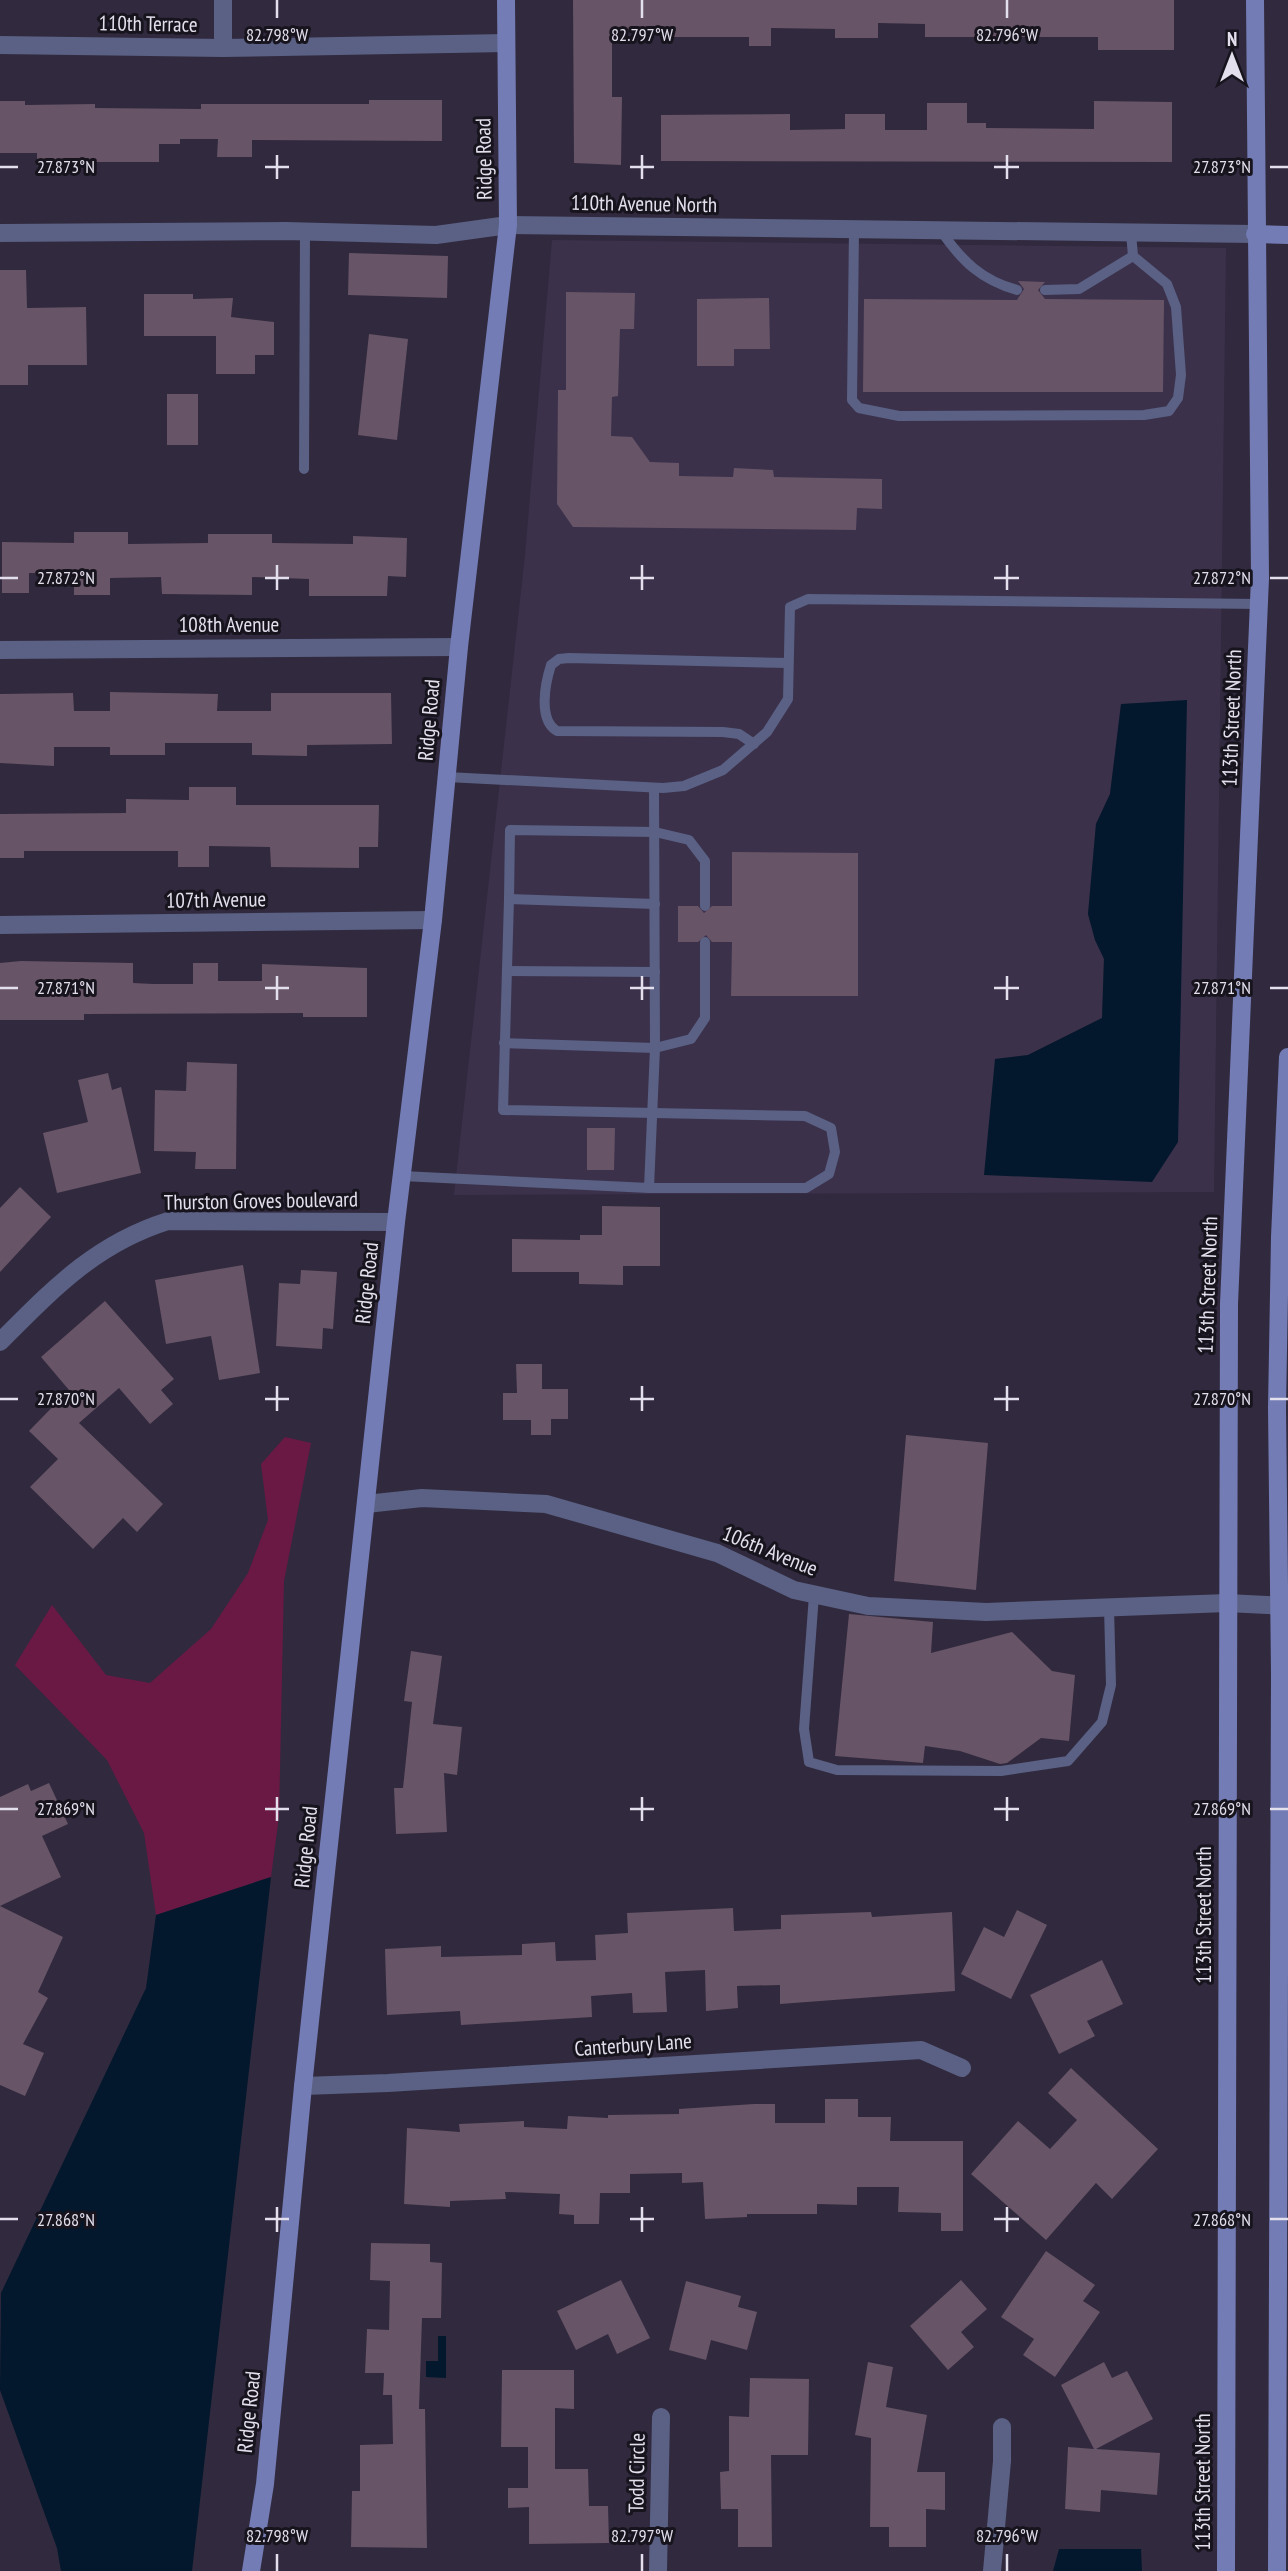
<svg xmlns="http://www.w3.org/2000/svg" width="1288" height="2571" font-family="'PT Sans Narrow',sans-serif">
  <rect width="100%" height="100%" fill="#31293e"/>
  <!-- built -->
  <path fill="#3b314b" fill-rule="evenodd" d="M 552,240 L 1226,248 L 1214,1192 L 454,1195 L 525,555 ZM 1121,705 L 1152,1182 L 995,1059 L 1028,1055 L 1102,1018 L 1104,958 L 1095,940 L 1088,914 L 1096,824 L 1110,794 Z"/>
  <!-- green -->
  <polygon fill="#6a1945" points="285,1437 311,1443 284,1581 279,1816 271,1877 156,1915 144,1833 107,1760 15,1665 52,1605 106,1675 150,1683 211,1629 248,1573 268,1520 261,1464"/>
  <!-- water -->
  <g fill="#03182d">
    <polygon points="1187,700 1178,1142 1152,1182 984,1175 995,1059 1028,1055 1102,1018 1104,959 1095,940 1088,914 1096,824 1110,794 1121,704"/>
    <polygon points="271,1877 192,2571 61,2571 57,2548 0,2390 1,2293 146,1988 156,1915"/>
    <polygon points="438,2336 446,2336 446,2378 426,2377 426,2361 438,2361"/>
    <polygon points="1059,2549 1141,2549 1142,2571 1053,2571"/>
  </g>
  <!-- building -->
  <g fill="#675467">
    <polygon points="573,0 1174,0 1174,50 1098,50 1098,37 925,37 925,24 878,23 878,38 835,38 835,29 771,28 771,46 749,46 749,37 668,37 668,31 612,29 612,97 622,97 621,165 574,163"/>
    <polygon points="369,100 442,100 442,141 252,140 252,157 217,157 218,139 180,139 180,144 159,144 159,162 95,162 95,165 37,166 37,153 0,153 0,101 25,101 25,105 95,104 95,108 201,109 201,104 369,104"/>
    <polygon points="1094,101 1172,102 1172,162 661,161 661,115 790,114 790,130 845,129 845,114 885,114 885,130 927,130 927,103 967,103 967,123 986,123 986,128 1094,129"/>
    <polygon points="349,253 448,256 447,298 348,295"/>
    <polygon points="0,270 26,270 27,308 86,307 87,365 28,365 28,385 0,385"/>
    <polygon points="1018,281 1045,282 1038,290 1045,299 1164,300 1163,392 863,392 864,299 1017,300 1024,289"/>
    <polygon points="566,292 635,293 634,329 620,329 618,396 612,397 611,436 632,437 650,462 679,463 679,476 733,477 734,468 773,470 774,477 882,479 882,509 857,508 856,530 573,527 557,504 558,390 566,390"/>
    <polygon points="144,294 193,294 193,299 233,298 231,317 274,322 274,355 255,355 255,374 216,374 216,336 144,336"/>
    <polygon points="769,298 770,349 734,349 734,366 697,366 697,299"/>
    <polygon points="369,334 408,339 397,440 358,435"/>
    <rect x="167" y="394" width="31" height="51"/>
    <polygon points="74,532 128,532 128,544 208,543 208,534 272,534 272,543 353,544 353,536 407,538 406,577 388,576 387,596 309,596 309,579 252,577 252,595 162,594 161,577 110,578 110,595 74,595 74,574 29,573 29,593 2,593 2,542 74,543"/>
    <polygon points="110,692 218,694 217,711 271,711 271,693 391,693 392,744 307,745 307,756 252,755 252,743 165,743 165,755 110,755 110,747 54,747 54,766 0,763 0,694 73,693 74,711 110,711"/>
    <polygon points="189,787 236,787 236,805 379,805 378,847 359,847 359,868 271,867 270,847 209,846 209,867 178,867 178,851 24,851 24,858 0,858 0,814 126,813 126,799 189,800"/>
    <polygon points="732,852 858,853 858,996 731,996 732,942 712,942 706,935 698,942 678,942 678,906 698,906 704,913 712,906 732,906"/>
    <polygon points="21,961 133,963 133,983 153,984 193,984 193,963 218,963 218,981 262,981 262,964 367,968 367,1017 303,1017 303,1013 84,1014 84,1020 0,1020 0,963"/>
    <polygon points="187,1062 237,1064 236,1169 195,1169 196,1152 154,1151 155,1090 186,1091"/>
    <polygon points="108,1073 112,1090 121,1087 141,1173 57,1193 43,1133 88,1122 78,1080"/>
    <polygon points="587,1128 615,1128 614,1170 587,1170"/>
    <polygon points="20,1187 51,1217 0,1272 0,1208"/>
    <polygon points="602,1206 660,1207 660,1266 623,1266 623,1285 579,1284 579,1272 512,1272 512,1239 580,1240 580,1235 602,1235"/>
    <polygon points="243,1265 260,1373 219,1380 211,1336 166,1344 155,1280"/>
    <polygon points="301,1270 337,1272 333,1329 323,1328 322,1349 276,1346 279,1283 300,1284"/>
    <polygon points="105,1301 174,1379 161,1390 173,1404 150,1424 119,1388 79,1423 163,1504 137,1532 123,1518 93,1549 30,1487 58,1459 29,1431 69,1390 41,1357"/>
    <polygon points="516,1364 542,1364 542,1389 568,1389 568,1419 551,1419 551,1435 531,1435 531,1420 503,1420 503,1393 517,1393"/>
    <polygon points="906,1435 988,1443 976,1590 894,1581"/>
    <polygon points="849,1614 933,1622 931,1653 1012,1632 1052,1671 1075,1675 1069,1741 1041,1738 1007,1763 1000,1764 960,1751 925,1746 923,1763 835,1756"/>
    <polygon points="411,1651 442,1656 433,1724 462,1727 457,1775 444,1773 447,1832 396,1834 394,1788 403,1788 412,1702 404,1701"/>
    <polygon points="49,1783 68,1824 42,1836 61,1877 0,1906 0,1797 28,1784 31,1791"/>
    <polygon points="0,1906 63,1937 38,1992 48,1998 23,2044 44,2053 25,2096 0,2085"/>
    <polygon points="733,1908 734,1931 781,1929 781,1915 871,1912 872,1917 952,1912 955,1991 780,2004 780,1985 737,1986 738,2008 706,2011 705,1970 665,1972 667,2012 633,2013 632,1993 591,1996 592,2017 461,2025 460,2011 387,2015 385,1949 441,1946 441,1957 522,1955 522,1944 555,1942 556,1961 596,1960 595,1935 628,1933 627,1913"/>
    <polygon points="1017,1910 1047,1925 1011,1999 961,1974 984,1927 1004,1937"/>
    <polygon points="1102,1960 1123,2004 1087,2021 1095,2036 1059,2054 1030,1995"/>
    <polygon points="1071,2068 1158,2149 1112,2199 1096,2183 1046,2240 971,2174 1018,2121 1050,2149 1077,2120 1048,2093"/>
    <polygon points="825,2099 858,2099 858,2117 891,2117 890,2141 963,2141 963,2231 941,2231 941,2213 898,2212 899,2187 857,2187 857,2205 817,2204 817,2214 747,2214 747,2217 705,2219 703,2182 682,2183 682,2173 630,2174 630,2193 600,2193 599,2224 574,2224 574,2215 559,2214 560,2194 505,2192 506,2199 450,2201 450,2207 404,2204 407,2128 460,2132 459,2124 524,2121 524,2127 567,2129 568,2116 608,2118 608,2115 679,2114 679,2109 754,2104 775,2104 775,2123 825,2123"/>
    <polygon points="371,2243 430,2244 430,2262 442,2263 441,2318 422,2318 419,2409 425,2409 427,2548 351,2547 352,2491 360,2491 360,2445 393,2444 392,2395 383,2395 384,2373 365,2373 367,2329 389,2330 390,2281 370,2280"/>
    <polygon points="1046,2251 1095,2285 1083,2301 1100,2312 1055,2377 1023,2355 1034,2339 1001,2317"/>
    <polygon points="621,2280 650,2338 617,2354 608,2334 576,2350 557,2311"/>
    <polygon points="961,2280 987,2309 961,2332 974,2347 948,2370 910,2326"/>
    <polygon points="686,2281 741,2296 738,2307 757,2312 747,2350 711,2340 706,2360 669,2350"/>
    <polygon points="868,2362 893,2367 886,2407 927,2415 917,2472 945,2472 945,2510 926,2509 926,2547 889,2547 889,2527 870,2527 871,2438 855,2435"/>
    <polygon points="1104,2362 1112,2378 1127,2371 1153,2419 1096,2449 1160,2453 1157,2495 1101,2490 1100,2512 1065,2509 1068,2447 1094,2449 1061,2385"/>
    <polygon points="502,2370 574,2370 574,2409 555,2408 555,2469 588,2469 589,2506 608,2506 609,2543 529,2544 529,2507 508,2508 508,2488 528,2488 528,2447 501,2447"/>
    <polygon points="750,2378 809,2379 808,2455 771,2455 772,2547 738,2547 738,2509 721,2509 720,2472 729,2471 729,2416 749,2417"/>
  </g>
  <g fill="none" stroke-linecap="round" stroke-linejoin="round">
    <!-- lane -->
    <g stroke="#5a6184" stroke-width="10">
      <polyline points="854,229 852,400 859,408 899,416 1144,415 1169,411 1178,398 1181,375 1176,307 1167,284 1133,256"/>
      <path d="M 941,231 C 962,261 981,280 1017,290"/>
      <polyline points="1045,290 1079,289 1133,256 1131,233"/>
      <polyline points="304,469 305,231"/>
      <path d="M 754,744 L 739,734 L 723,732 L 557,731 C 538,720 545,684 551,665 L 559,659 L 569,658 L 788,663"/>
      <polyline points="447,777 663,788 684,786 723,770 767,732 788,699 790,607 808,599 1259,604"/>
      <polyline points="509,899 510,830 655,832 689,840 705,861 705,906"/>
      <polyline points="507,971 655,972"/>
      <polyline points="504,1043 655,1048 691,1039 705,1018 705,942"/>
      <polyline points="402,1176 649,1188 655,1048 654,788"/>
      <polyline points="649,1188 806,1188 829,1174 835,1152 831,1128 805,1116 503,1110 509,899 655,904"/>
      <polyline points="814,1595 804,1729 809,1762 837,1770 1001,1771 1068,1761 1102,1722 1111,1685 1109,1607"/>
    </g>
    <!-- street -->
    <g stroke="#5a6184" stroke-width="18">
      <polyline points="0,45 223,48 506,43"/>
      <polyline points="223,48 223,0"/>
      <polyline points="0,233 286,231 436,235 508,225 1255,234"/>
      <polyline points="0,650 459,647"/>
      <polyline points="0,925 433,920"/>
      <path d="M 0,1342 C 53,1289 95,1244 168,1221 L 396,1222"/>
      <polyline points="366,1504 422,1498 546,1504 717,1553 794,1590 868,1606 986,1612 1227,1603 1288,1606"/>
      <polyline points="303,2086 388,2083 921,2050 962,2068"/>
      <polyline points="658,2571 661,2417"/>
      <polyline points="992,2571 1002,2461 1002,2427"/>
    </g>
    <!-- secondary -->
    <g stroke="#737cb4" stroke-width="18">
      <polyline points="1255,234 1288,235"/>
      <polyline points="251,2571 265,2484 303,2086 396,1222 433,920 459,647 508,225 506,0"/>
      <polyline points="1226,2571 1229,1304 1260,578 1255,0"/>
      <polyline points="1277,2571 1280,1674 1277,1408 1280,1237 1288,1057"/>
    </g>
  </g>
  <!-- ticks -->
  <path fill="none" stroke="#e4dfed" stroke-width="2.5" d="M 277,0 L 277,18M 642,0 L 642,18M 1007,0 L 1007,18M 277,155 L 277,179M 642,155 L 642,179M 1007,155 L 1007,179M 0,167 L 18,167M 265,167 L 289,167M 630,167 L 654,167M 994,167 L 1019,167M 1270,167 L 1288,167M 277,565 L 277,590M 642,565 L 642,590M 1007,565 L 1007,590M 0,578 L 18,578M 265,578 L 289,578M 630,578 L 654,578M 994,578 L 1019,578M 1270,578 L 1288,578M 277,976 L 277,1000M 642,976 L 642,1000M 1007,976 L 1007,1000M 0,988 L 18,988M 265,988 L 289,988M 630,988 L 654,988M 994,988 L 1019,988M 1270,988 L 1288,988M 277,1386 L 277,1411M 642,1386 L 642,1411M 1007,1386 L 1007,1411M 0,1399 L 18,1399M 265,1399 L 289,1399M 630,1399 L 654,1399M 994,1399 L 1019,1399M 1270,1399 L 1288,1399M 277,1797 L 277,1821M 642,1797 L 642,1821M 1007,1797 L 1007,1821M 0,1809 L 18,1809M 265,1809 L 289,1809M 630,1809 L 654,1809M 994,1809 L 1019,1809M 1270,1809 L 1288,1809M 277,2207 L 277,2232M 642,2207 L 642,2232M 1007,2207 L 1007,2232M 0,2219 L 18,2219M 265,2219 L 289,2219M 630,2219 L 654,2219M 994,2219 L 1019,2219M 1270,2219 L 1288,2219M 277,2554 L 277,2571M 642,2554 L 642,2571M 1007,2554 L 1007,2571"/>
  <g text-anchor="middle" stroke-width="6" stroke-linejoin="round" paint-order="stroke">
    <!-- street labels -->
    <g font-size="21" fill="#e4dfed" stroke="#17141d">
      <text transform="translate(148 24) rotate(1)" y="7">110th Terrace</text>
      <text transform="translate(484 159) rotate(-91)" y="7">Ridge Road</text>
      <text transform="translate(644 204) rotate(1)" y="7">110th Avenue North</text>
      <text x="229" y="632">108th Avenue</text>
      <text transform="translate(1232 718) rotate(-88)" y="7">113th Street North</text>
      <text transform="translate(429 720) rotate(-85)" y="7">Ridge Road</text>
      <text transform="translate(216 900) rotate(-1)" y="7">107th Avenue</text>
      <text transform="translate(261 1201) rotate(-1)" y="7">Thurston Groves boulevard</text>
      <text transform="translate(367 1283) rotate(-84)" y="7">Ridge Road</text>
      <text transform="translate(1208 1285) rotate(-88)" y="7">113th Street North</text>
      <text transform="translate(770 1551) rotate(22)" y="7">106th Avenue</text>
      <text transform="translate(306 1847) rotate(-84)" y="7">Ridge Road</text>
      <text transform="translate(1204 1915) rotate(-90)" y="7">113th Street North</text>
      <text transform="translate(633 2045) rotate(-4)" y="7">Canterbury Lane</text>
      <text transform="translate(249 2412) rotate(-84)" y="7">Ridge Road</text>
      <text transform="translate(637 2473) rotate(-89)" y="7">Todd Circle</text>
      <text transform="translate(1203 2482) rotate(-90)" y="7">113th Street North</text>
    </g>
  </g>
  <g font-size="18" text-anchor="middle" fill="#e4dfed" stroke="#17141d" stroke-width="6" stroke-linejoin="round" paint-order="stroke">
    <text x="277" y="41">82.798°W</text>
    <text x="642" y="41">82.797°W</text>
    <text x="1007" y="41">82.796°W</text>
    <text x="66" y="173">27.873°N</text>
    <text x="1222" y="173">27.873°N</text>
    <text x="66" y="584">27.872°N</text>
    <text x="1222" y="584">27.872°N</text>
    <text x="66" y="994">27.871°N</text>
    <text x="1222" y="994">27.871°N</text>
    <text x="66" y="1405">27.870°N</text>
    <text x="1222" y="1405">27.870°N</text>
    <text x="66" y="1815">27.869°N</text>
    <text x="1222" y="1815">27.869°N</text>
    <text x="66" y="2226">27.868°N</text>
    <text x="1222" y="2226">27.868°N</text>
    <text x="277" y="2542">82.798°W</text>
    <text x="642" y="2542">82.797°W</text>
    <text x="1007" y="2542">82.796°W</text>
  </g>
  <!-- north arrow -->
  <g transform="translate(1232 56)" stroke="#17141d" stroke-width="5" paint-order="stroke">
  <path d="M0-5L12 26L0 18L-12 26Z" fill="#e4dfed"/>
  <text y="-10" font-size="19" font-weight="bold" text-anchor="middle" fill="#e4dfed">N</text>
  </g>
</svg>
